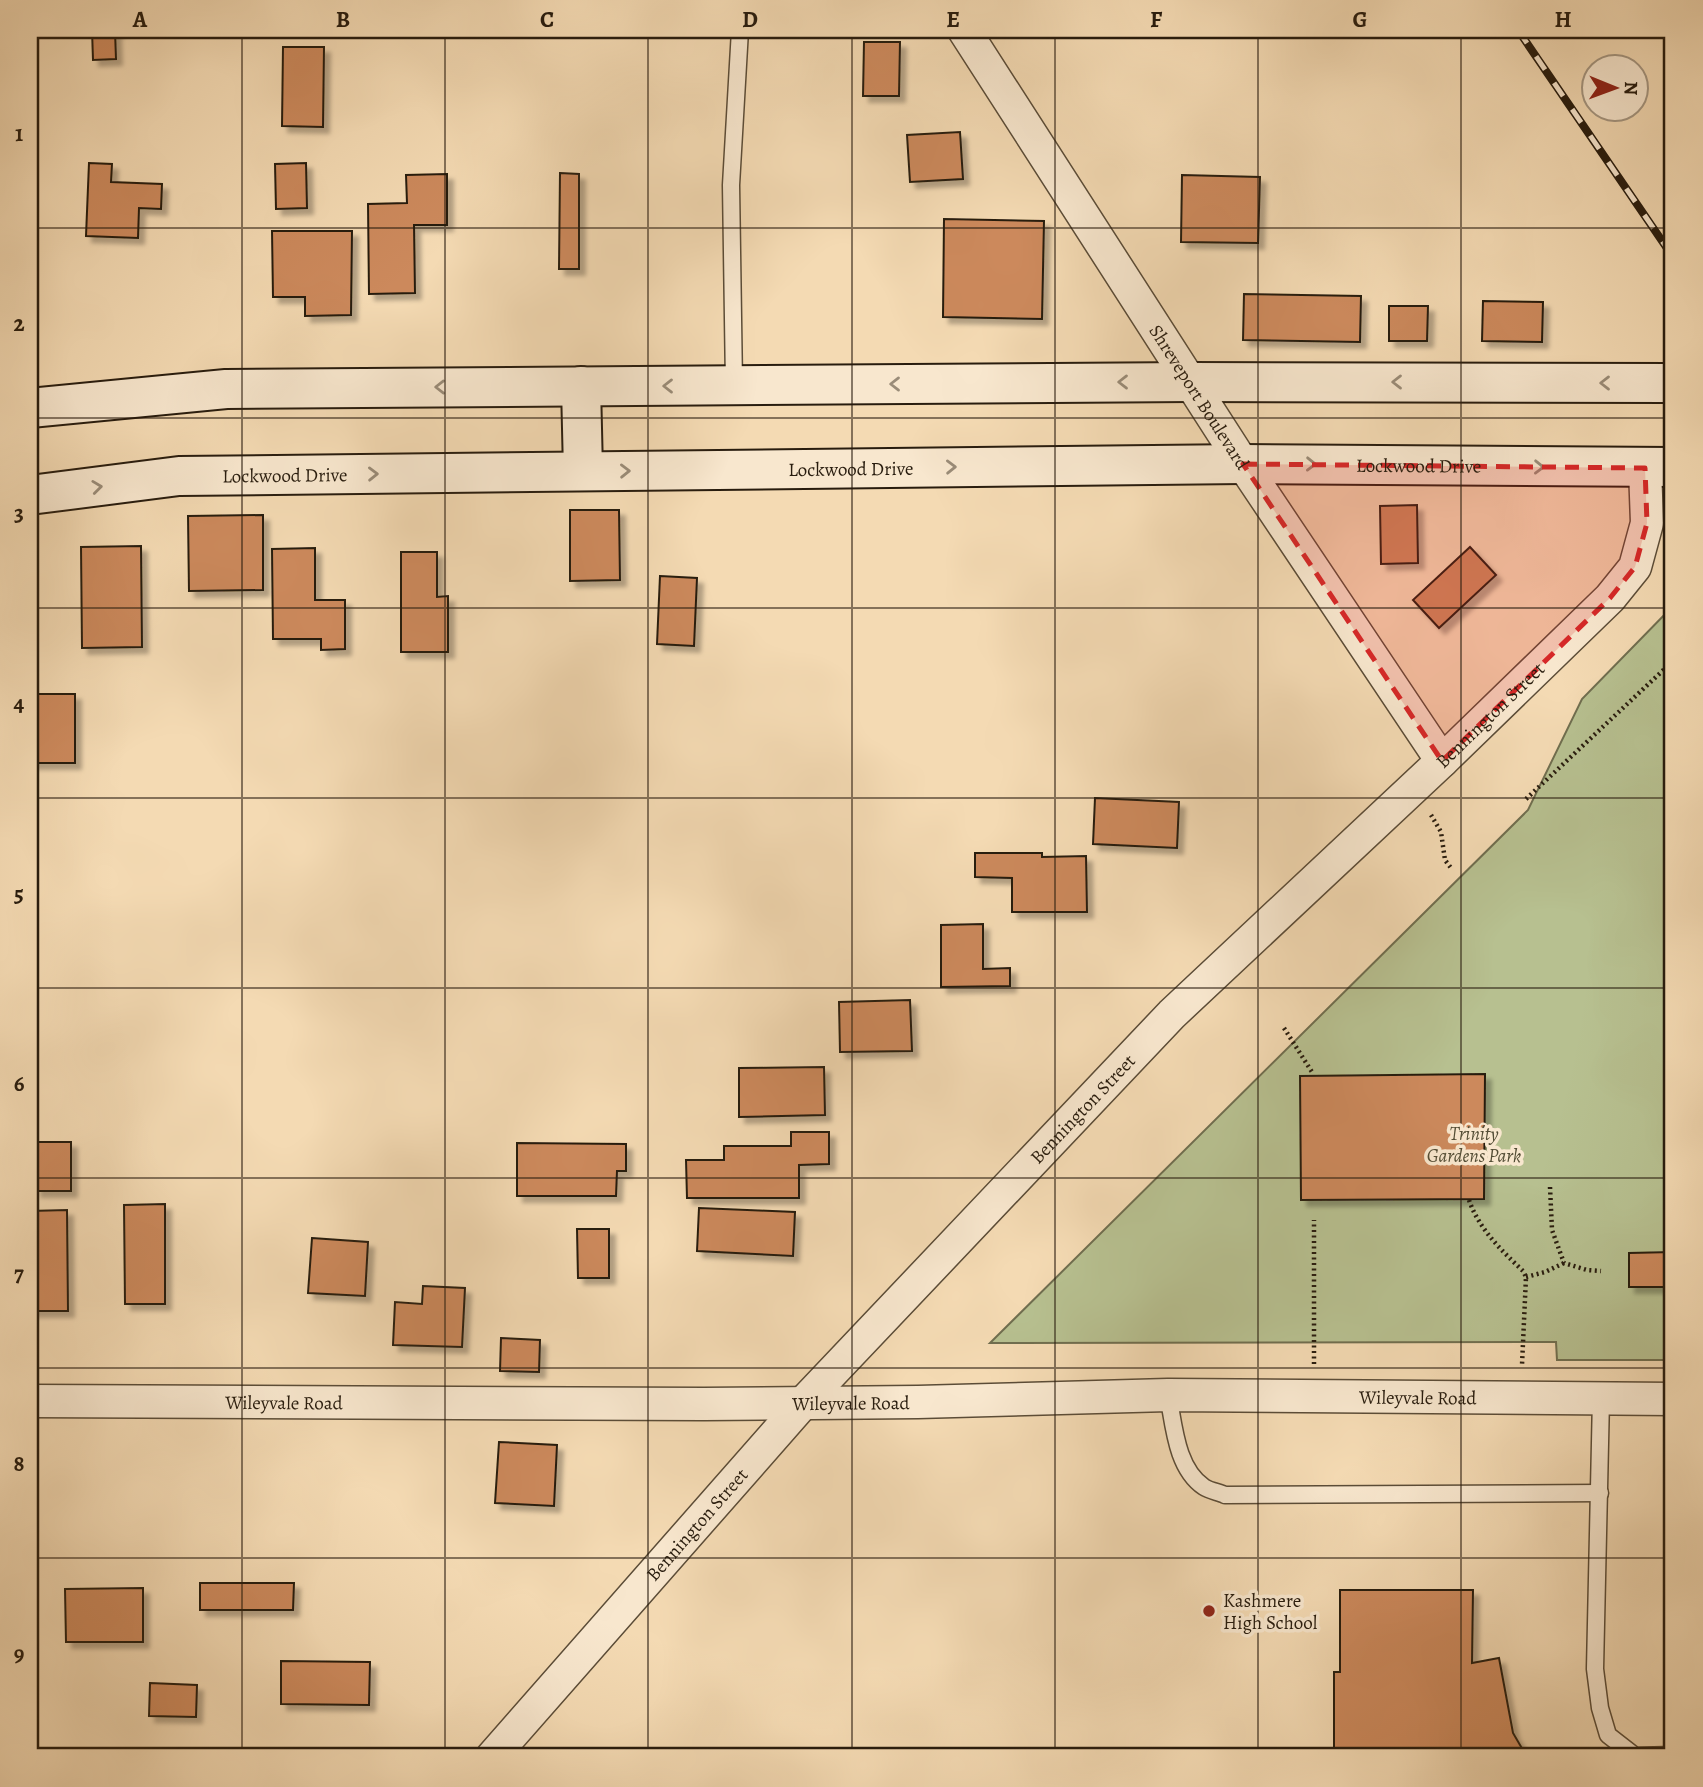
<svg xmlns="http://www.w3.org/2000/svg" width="1703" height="1787" font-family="Alegreya,serif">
  <defs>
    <filter id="shadow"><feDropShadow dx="6" dy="6" stdDeviation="2" flood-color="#0004"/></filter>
  </defs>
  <rect width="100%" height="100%" fill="#f4dab3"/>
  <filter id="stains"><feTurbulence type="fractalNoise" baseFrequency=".00286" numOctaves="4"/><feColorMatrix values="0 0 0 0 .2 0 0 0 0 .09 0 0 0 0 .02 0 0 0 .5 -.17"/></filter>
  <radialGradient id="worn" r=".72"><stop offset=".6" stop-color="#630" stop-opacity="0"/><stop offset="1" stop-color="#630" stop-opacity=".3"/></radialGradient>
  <!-- green -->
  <polygon fill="#b7c090" stroke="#706e4f" stroke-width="2" points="1673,606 1673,1360 1557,1360 1556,1342 990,1343 1528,810 1582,699"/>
  <!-- building -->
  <g fill="#cc895b" stroke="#281c0e" stroke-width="2" filter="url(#shadow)">
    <polygon points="92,30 121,30 115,31 116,59 93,60"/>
    <polygon points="864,42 900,42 899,96 863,96"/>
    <polygon points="283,47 324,47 323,127 282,126"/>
    <polygon points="960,132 963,179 910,182 907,135"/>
    <polygon points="89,163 112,164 111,182 162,184 161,209 139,208 138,238 86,236"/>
    <polygon points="306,163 307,208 276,209 275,164"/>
    <polygon points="560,173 579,174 579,269 559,269"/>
    <polygon points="447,174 447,225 414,225 415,293 369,294 368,204 407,203 406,175"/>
    <polygon points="1182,175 1260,177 1258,243 1181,242"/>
    <polygon points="944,219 1044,221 1042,319 943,317"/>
    <polygon points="272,231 352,231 351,315 305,316 305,297 273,297"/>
    <polygon points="1244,294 1361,296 1360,342 1243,340"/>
    <polygon points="1483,301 1543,302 1542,342 1482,341"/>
    <polygon points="1389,306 1428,306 1427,341 1389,341"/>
    <polygon points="1417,505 1418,563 1381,564 1380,506"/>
    <polygon points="570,510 619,510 620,580 570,581"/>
    <polygon points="263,515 263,590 189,591 188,516"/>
    <polygon points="141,546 142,647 82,648 81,547"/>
    <polygon points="1470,547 1496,575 1439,628 1413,600"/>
    <polygon points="315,548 315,600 345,600 345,649 321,650 321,639 273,639 272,549"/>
    <polygon points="401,552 437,552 437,597 448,596 448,652 401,652"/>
    <polygon points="660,576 697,578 694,646 657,644"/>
    <rect x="31" y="694" width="44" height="69"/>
    <polygon points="1095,798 1179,802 1177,848 1093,844"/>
    <polygon points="975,853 1042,853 1042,857 1086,856 1087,912 1012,912 1012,878 975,877"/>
    <polygon points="983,924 983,969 1010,968 1010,986 941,987 941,925"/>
    <polygon points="910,1000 912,1051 840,1052 839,1002"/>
    <polygon points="824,1067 825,1115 739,1117 739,1068"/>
    <polygon points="1485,1074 1484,1199 1301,1200 1300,1076"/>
    <polygon points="791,1132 829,1132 829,1164 799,1165 799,1198 687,1198 686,1160 724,1160 724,1146 791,1146"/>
    <polygon points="36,1142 71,1142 71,1191 35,1191"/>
    <polygon points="517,1143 626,1144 626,1171 617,1171 616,1196 517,1196"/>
    <polygon points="165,1204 165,1304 125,1304 124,1205"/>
    <polygon points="699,1208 795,1212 793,1256 697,1251"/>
    <polygon points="67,1210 68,1311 30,1311 30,1211"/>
    <polygon points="577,1229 609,1229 609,1278 578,1278"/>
    <polygon points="312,1238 368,1242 365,1296 308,1293"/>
    <polygon points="1673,1252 1673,1287 1629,1287 1629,1253"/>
    <polygon points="423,1286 465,1288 462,1347 393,1345 395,1302 422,1304"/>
    <polygon points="501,1338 540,1340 539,1372 500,1371"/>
    <polygon points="499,1442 557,1445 554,1506 495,1503"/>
    <polygon points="200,1583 294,1583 293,1610 200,1610"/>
    <polygon points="143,1588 143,1642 66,1642 65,1589"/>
    <polygon points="1340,1590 1473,1590 1472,1663 1499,1658 1513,1733 1527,1757 1334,1757 1334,1672 1340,1672"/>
    <polygon points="281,1661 370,1662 369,1705 281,1704"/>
    <polygon points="150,1683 197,1685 196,1717 149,1716"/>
  </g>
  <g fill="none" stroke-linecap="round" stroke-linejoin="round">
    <!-- lane casing -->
    <g stroke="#5b4c37" stroke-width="19">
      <g id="lane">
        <polyline points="734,385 731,185 740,30"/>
        <path d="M 1168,1395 C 1174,1425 1176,1468 1204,1487 C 1210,1491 1219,1492 1225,1495 L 1600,1493"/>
        <polyline points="1601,1398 1595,1669 1600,1708 1608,1735 1635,1756 1673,1755"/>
      </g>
    </g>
    <!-- street casing -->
    <g stroke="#5b4c37" stroke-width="35">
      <g id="street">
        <path id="s1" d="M 964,30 L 1243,464 L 1442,761"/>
        <path id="s2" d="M 30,1401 L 704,1404 L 918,1402 L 1168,1395 L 1673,1399"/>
        <path id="s3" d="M 492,1757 L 803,1403 L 1172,1014 L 1442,761 L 1610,598 L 1635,567 L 1647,523 L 1645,468"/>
      </g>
    </g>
    <!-- secondary casing -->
    <g stroke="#281c0e" stroke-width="42">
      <g id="secondary">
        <polyline points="581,386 583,471"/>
        <polyline points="30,408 226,389 1191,382 1673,383"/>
        <path id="s4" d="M 30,495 L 179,476 L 1243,464 L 1673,467"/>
      </g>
    </g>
    <!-- path -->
    <g stroke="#281c0e" stroke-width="4.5" stroke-dasharray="2 3.5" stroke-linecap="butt">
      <polyline points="1526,799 1673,661"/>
      <polyline points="1431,815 1441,832 1445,860 1451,868"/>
      <polyline points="1284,1028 1312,1072"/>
      <polyline points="1550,1187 1552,1230 1564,1263 1587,1270 1601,1271"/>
      <path d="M 1469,1200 C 1479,1229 1501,1250 1523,1271 L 1526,1277 L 1522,1365"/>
      <polyline points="1526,1277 1545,1272 1564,1263"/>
      <polyline points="1314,1364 1314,1220"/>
    </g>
    <!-- lane -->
    <use href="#lane" stroke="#f8e7ce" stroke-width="16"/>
    <!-- street -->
    <use href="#street" stroke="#f8e7ce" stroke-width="32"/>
    <!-- secondary -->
    <use href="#secondary" stroke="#f8e7ce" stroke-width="38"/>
    <!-- rail casing -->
    <g stroke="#281c0e" stroke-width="8">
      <polyline id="rail" points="1518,30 1673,257"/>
    </g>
    <!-- rail -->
    <use href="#rail" stroke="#f8e7ce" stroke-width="5" stroke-dasharray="16" stroke-linecap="butt"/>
  </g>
  <!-- one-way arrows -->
  <defs><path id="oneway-chevron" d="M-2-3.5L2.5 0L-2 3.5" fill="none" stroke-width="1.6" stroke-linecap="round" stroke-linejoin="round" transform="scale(1.75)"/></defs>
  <g stroke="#9a8c78">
    <use href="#oneway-chevron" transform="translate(1123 382) rotate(180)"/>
    <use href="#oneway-chevron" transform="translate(1397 382) rotate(-180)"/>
    <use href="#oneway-chevron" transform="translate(1605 383) rotate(-180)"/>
    <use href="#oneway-chevron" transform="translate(895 384) rotate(180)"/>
    <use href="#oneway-chevron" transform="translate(668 386) rotate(180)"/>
    <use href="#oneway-chevron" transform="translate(440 387) rotate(180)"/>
    <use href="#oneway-chevron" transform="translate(1311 464) rotate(1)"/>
    <use href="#oneway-chevron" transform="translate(951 467) rotate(-1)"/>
    <use href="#oneway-chevron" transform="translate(1539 467) rotate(1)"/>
    <use href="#oneway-chevron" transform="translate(625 471) rotate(-1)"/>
    <use href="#oneway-chevron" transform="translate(373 474) rotate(-1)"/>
    <use href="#oneway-chevron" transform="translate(97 487) rotate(-7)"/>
  </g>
  <!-- marked area -->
  <path fill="#d62828" fill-opacity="0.2" stroke="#d62828" stroke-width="5" stroke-dasharray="14 9" stroke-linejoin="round" d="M 1243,464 L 1645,468 L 1647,523 L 1635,567 L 1610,598 L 1442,761 Z"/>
  <!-- grid -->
  <path fill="none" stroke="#281c0e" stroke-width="2" stroke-opacity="0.55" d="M 242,30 L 242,1757M 445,30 L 445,1757M 648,30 L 648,1757M 852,30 L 852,1757M 1055,30 L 1055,1757M 1258,30 L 1258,1757M 1461,30 L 1461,1757M 30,228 L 1673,228M 30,418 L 1673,418M 30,608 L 1673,608M 30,798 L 1673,798M 30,988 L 1673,988M 30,1178 L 1673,1178M 30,1368 L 1673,1368M 30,1558 L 1673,1558"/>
  <!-- markers -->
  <circle fill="#8f2418" stroke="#f8e7ce" stroke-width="2.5" cx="1209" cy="1611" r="7"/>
  <g text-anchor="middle" stroke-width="7" stroke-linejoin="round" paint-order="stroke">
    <!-- street labels -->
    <g font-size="19" fill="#281c0e" stroke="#f8e7ce">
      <text dy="7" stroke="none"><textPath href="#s1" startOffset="436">Shreveport Boulevard</textPath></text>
      <text dy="7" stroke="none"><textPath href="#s4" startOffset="1390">Lockwood Drive</textPath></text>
      <text dy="7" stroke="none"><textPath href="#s4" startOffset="822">Lockwood Drive</textPath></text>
      <text dy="7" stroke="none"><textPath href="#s4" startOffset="256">Lockwood Drive</textPath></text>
      <text dy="7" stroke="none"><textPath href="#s3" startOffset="1444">Bennington Street</textPath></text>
      <text dy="7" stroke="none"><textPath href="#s3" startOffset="877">Bennington Street</textPath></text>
      <text dy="7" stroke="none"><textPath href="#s2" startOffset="1388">Wileyvale Road</textPath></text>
      <text dy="7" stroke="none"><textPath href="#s2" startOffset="254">Wileyvale Road</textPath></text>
      <text dy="7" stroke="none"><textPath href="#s2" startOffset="821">Wileyvale Road</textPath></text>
      <text dy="7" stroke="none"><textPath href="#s3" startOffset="310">Bennington Street</textPath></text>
    </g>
    <!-- park labels -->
    <g font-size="19" font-style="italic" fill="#534d35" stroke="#f8e7ce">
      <text x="1474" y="1140">Trinity<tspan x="1474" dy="22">Gardens Park</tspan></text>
    </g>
    <!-- poi labels -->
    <g font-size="19" fill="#281c0e" stroke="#f8e7ce" text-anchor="start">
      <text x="1223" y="1607">Kashmere<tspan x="1223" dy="22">High School</tspan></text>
    </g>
  </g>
  <!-- margin -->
  <rect width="1703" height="1787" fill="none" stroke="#f4dab3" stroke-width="77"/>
  <!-- north arrow -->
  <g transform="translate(1615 88) rotate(91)"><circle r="33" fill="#f8e7ce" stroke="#a59681" stroke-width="2"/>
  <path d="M0-5L12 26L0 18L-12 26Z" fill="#8f2418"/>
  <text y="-10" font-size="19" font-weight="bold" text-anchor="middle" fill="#281c0e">N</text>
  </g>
  <rect x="38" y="38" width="1626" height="1710" fill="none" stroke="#281c0e" stroke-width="2.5"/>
  <g font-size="23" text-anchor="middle" font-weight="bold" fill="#281c0e">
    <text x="140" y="27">A</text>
    <text x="343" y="27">B</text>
    <text x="547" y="27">C</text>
    <text x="750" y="27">D</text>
    <text x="953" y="27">E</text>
    <text x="1156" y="27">F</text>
    <text x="1360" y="27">G</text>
    <text x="1563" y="27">H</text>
    <text x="19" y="141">1</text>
    <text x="19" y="331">2</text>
    <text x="19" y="521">3</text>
    <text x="19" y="711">4</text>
    <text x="19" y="901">5</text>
    <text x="19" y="1091">6</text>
    <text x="19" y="1281">7</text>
    <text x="19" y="1471">8</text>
    <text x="19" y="1661">9</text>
  </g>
  <rect width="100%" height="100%" filter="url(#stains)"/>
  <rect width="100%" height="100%" fill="url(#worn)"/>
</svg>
